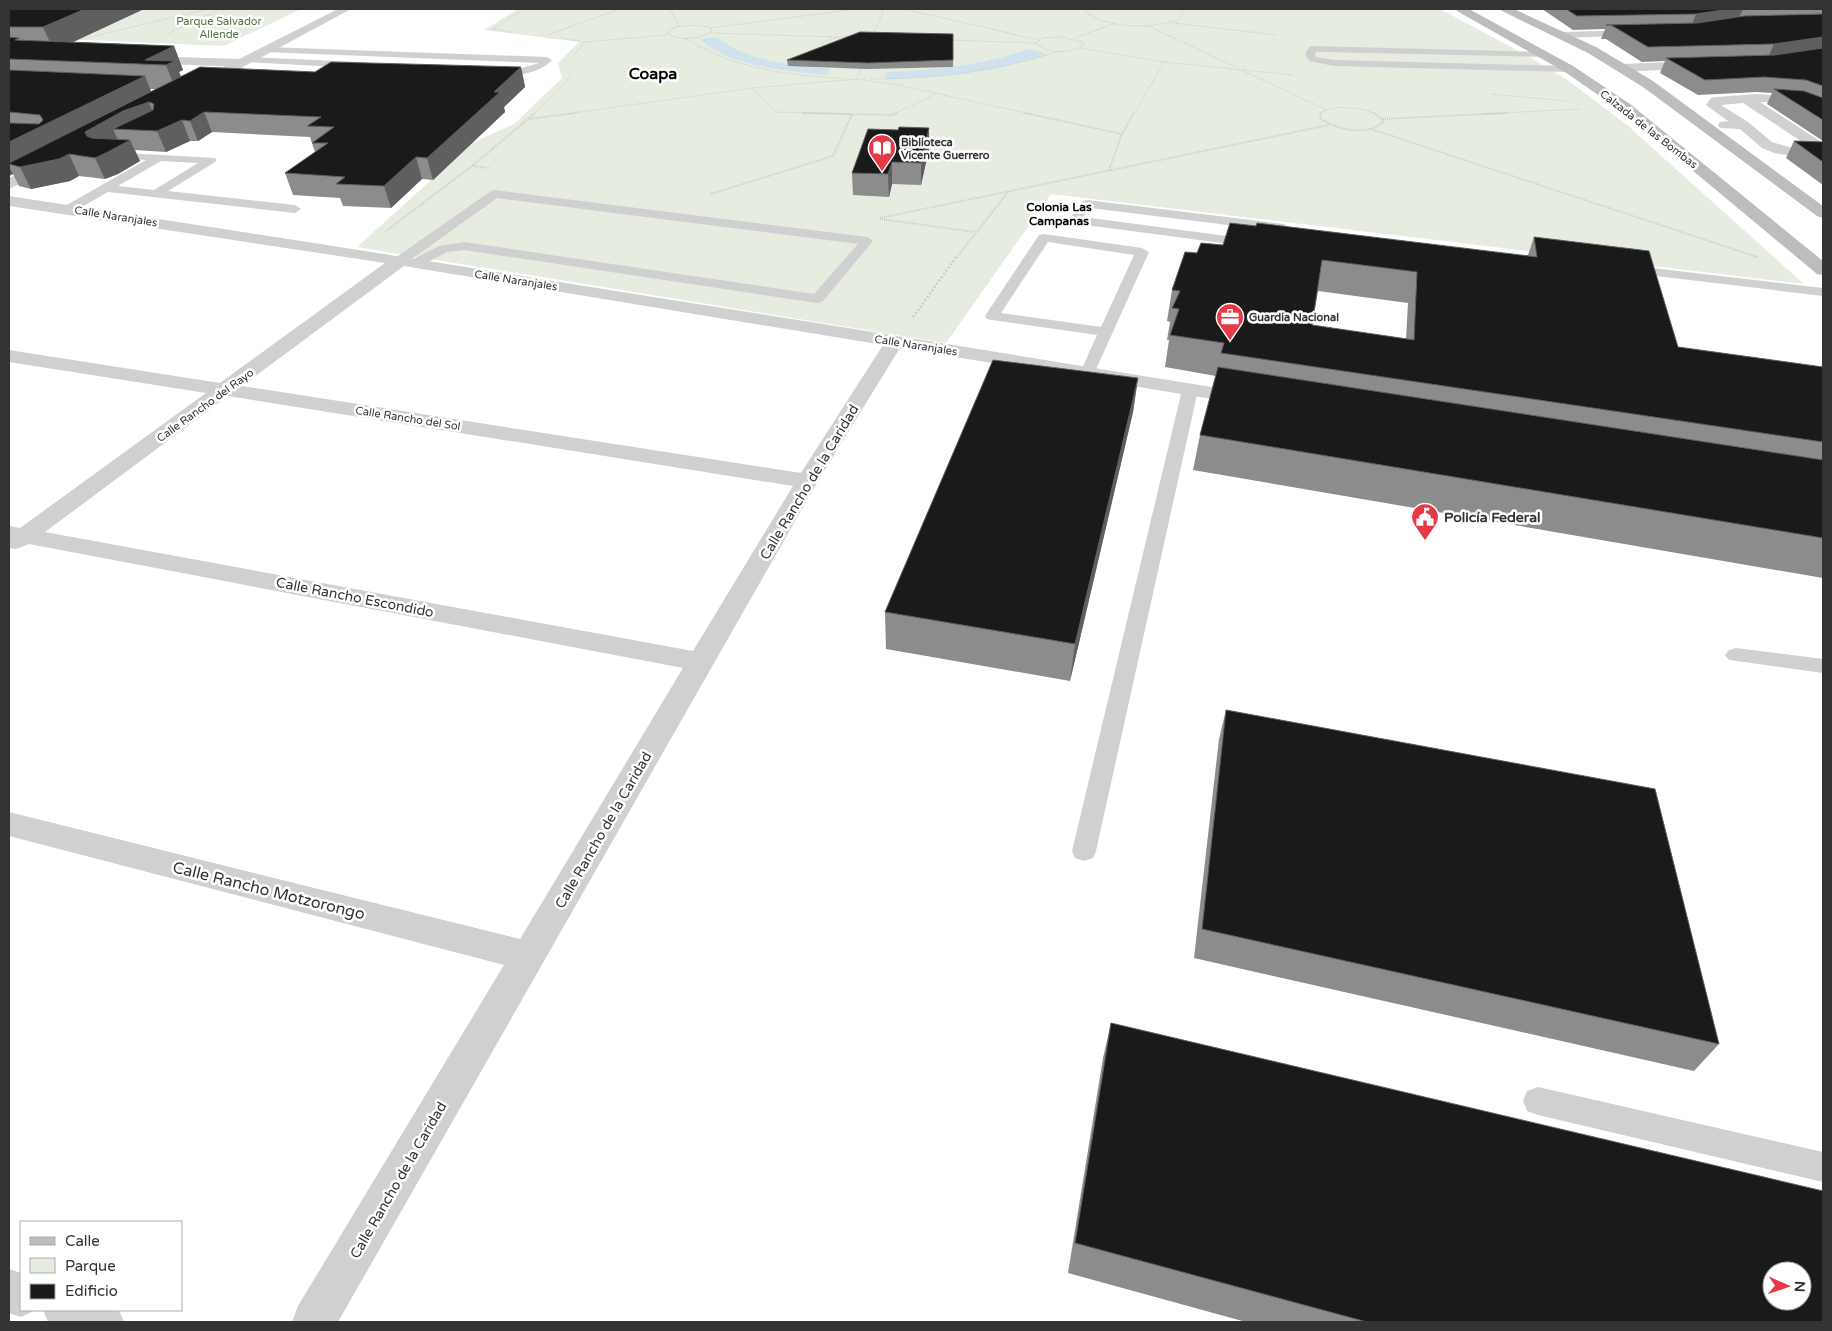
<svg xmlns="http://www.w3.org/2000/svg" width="1832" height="1331" font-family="'Varela Round',sans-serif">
  <rect width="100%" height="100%" fill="#fff"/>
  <!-- green -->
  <g fill="#e6ecdf">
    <polygon points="136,9 301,9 224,46 66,39"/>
    <polygon points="518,9 1440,9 1526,55 1569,81 1627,125 1804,284 1051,194 946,343 357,247 472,143 514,124 562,78 558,63 579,42 484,30"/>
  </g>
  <!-- water -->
  <g fill="#cfe2ee">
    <path d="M 716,37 C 748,62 791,65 830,69 L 827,75 C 786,70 732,68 700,39 Z"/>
    <path d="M 1028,49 L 1048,54 C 995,72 941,78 885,79 L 886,72 C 935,70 982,66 1028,49 Z"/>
  </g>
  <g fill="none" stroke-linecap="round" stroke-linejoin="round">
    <!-- path-far2 -->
    <g stroke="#cdcdcd" stroke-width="1" stroke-dasharray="1 1" stroke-linecap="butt">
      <polyline points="670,9 679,26"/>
      <polyline points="904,9 1039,40"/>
      <path d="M 1087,9 L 1086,12 C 1112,30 1149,28 1178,20 L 1183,13 L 1178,9"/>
      <polyline points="1172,23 1277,35"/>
      <path d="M 696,25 L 709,27 L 712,31 C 698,40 681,41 666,33 L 675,27 Z"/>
      <polyline points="1148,26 1238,68"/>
      <polyline points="711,28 856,9"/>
      <polyline points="512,32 492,29 525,9"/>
      <polyline points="711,33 837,37"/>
      <polyline points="167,34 220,9"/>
      <polyline points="547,35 620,9"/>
      <path d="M 873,35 L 904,40 L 918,51 C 895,73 833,75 811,52 C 826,34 851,36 873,35 Z"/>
      <polyline points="873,35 884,9"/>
      <path d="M 1061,37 L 1082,42 L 1083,46 C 1068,53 1048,55 1036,43 L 1043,38 Z"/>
      <polyline points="561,38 585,42 572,58"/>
      <path d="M 685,38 C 733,68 784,75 839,78"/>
      <polyline points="1075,38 1113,24"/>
      <polyline points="949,40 1036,43"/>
      <polyline points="70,42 207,9"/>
      <polyline points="585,42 667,35"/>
      <polyline points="1080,48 1164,62 1293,75"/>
      <polyline points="1243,71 1327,110"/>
      <polyline points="857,79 862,67"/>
      <path d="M 871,79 C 936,79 998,71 1060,51"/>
      <polyline points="753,89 775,112 851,114"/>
      <polyline points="1491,94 1567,101"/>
      <polyline points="534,114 570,77 570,69"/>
      <polyline points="566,114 752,88 857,79 898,85 1030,114"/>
      <polyline points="894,114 935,94"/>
      <polyline points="1134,114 1164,62"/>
      <path d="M 1320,114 C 1331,103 1364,108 1376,114"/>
      <polyline points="1482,114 1579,109"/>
    </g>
    <!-- path-far1 -->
    <g stroke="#cdcdcd" stroke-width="2" stroke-dasharray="1 1" stroke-linecap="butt">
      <polyline points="802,113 892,115 897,113"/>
      <polyline points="1025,113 1122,134"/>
      <path d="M 1321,113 L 1320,118 C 1336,130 1369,137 1384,121 L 1374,113"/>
      <polyline points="530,119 575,113"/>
      <polyline points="1383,119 1507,113"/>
      <polyline points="1371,129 1757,257"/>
      <polyline points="489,168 472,166 535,113"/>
      <polyline points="1109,170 1122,134 1134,113"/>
      <polyline points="711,194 833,156 852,114"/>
      <polyline points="880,218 1329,125"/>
      <polyline points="880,219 975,232"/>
      <polyline points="385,232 472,166"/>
      <polyline points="956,258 1009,191"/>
    </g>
    <!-- path -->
    <g stroke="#cdcdcd" stroke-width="2.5" stroke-dasharray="2 2" stroke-linecap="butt">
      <polyline points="1755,256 1757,257"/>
      <polyline points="913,317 957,256"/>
    </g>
    <!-- service -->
    <g fill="#d0d0d0" fill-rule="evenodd">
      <polygon points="1312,46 1545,52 1550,55 1548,57 1324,52 1316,52 1315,54 1316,57 1334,60 1569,66 1574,69 1569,72 1334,66 1309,61 1305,54 1309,47"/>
      <path d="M 267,47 L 547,57 L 552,60 C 541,74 502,81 488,70 L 493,67 L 522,68 L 539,63 L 264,52 L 264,48 Z"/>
      <polygon points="248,57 357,62 362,65 357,68 245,62 243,60"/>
      <path d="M 108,152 L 215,158 L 217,160 L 215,162 L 168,191 L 295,205 L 301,209 L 295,213 L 108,192 L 73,212 L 65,212 L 63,209 L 65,206 L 146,160 L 104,157 L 102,155 ZM 161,161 L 198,163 L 154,190 L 118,186 Z"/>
      <polygon points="495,190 867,237 873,241 822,302 817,303 464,250 447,252 421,266 411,266 409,263 411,260 439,246 464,242 814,294 858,244 497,198 405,264 395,264 393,261 395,258 491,191"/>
      <polygon points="1087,200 1284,224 1290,228 1284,232 1090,208 1083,217 1257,240 1259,243 1257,246 1252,247 1071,223 1069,220 1071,217 1083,201"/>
      <path d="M 1044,234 L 1142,248 L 1149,252 L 1093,376 L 1083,376 L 1080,373 L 1097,335 L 992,320 L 987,319 L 985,316 L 1039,235 ZM 1048,242 L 1134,255 L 1101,327 L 1001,313 Z"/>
      <polygon points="1627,265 1823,288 1823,296 1622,272 1620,269 1622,266"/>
      <polygon points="1190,385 1196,387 1198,390 1096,851 1093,858 1084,861 1075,858 1072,851 1182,390 1184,387"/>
      <polygon points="1736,648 1823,659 1823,673 1729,660 1725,655 1729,650"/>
      <polygon points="1538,1087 1823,1152 1823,1182 1538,1115 1527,1111 1523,1101 1527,1091"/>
    </g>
    <!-- minor -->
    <g fill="#d0d0d0" fill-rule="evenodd">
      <polygon points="1640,30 1646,33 1644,35 1561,38 1555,35 1561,32"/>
      <polygon points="143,56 242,59 248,63 242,67 139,63 137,60"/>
      <polygon points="1700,61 1706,65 1704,68 1622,72 1616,68 1622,64"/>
      <path d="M 1757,94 L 1799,97 L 1823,106 L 1823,115 L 1797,104 L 1760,102 L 1823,143 L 1823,155 L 1792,156 L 1774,153 L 1762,148 L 1740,129 L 1720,128 L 1718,125 L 1720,122 L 1728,121 L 1706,105 L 1711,98 L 1716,97 ZM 1743,103 L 1810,147 L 1792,148 L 1772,142 L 1748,122 L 1721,105 Z"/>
      <path d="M 9,196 C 423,259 836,326 1249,393 L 1256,395 L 1259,399 L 1256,403 L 1249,405 L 900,348 L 818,481 L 338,1322 L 292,1322 L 298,1306 L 504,965 L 9,836 L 9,812 L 520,939 L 683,668 L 29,544 L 16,549 L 9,548 L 9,526 L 20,528 L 206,393 L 9,362 L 9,350 L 220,383 L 385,263 L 9,206 ZM 404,266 L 416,268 L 883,345 L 801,473 L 242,386 ZM 228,396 L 793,486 L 693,651 L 45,532 Z"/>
      <polygon points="9,1269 21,1273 21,1310 36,1310 21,1317 9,1313"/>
      <polygon points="43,1310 119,1310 124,1322 48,1322"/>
    </g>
    <!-- tertiary -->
    <g fill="#d0d0d0" fill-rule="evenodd">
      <polygon points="338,9 351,9 204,88 194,88 193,85 194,82"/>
      <polygon points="50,159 55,160 57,163 55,166 9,189 9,178"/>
    </g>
    <!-- secondary -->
    <g fill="#bdbdbd" fill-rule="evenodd">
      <polygon points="1456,9 1469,9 1573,66 1630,104 1823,261 1823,275 1817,274 1620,110 1565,72 1457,11"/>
      <polygon points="1501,9 1514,9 1596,47 1653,81 1823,206 1823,218 1817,216 1643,87 1588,53 1502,11"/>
    </g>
  </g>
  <!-- wall -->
  <g fill="#8c8c8c" fill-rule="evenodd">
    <path d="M 9,9 L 144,9 L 72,42 L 174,46 L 183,70 L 179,72 L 181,77 L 315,72 L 521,67 L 525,87 L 504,107 L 505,112 L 433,180 L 422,179 L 391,208 L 343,206 L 340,198 L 293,195 L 285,173 L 315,152 L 310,137 L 212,132 L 198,141 L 190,141 L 166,152 L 135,150 L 140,161 L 118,174 L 105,179 L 79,176 L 70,181 L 31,189 L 19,186 L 13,174 L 9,176 ZM 150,89 L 157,89 L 151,92 Z"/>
    <polygon points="1542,9 1823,9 1823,141 1767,104 1772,93 1757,92 1698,95 1660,73 1665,61 1642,62 1606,39 1601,39 1605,29 1573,30"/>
    <polygon points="953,34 953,67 868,69 788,66 787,60"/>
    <polygon points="929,128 929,149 921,185 892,184 889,197 853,195 852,173 898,130"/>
    <polygon points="1794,141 1823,142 1823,185 1786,158"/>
    <path d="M 1534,237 L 1678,347 L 1823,367 L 1823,578 L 1193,470 L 1200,435 L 1216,376 L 1165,367 L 1169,340 L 1167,340 L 1170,322 L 1167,321 L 1172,290 L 1197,253 L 1528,255 ZM 1318,291 L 1408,303 L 1406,339 L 1312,325 Z"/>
    <polygon points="1138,378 1133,412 1070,681 886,649 885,612"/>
    <polygon points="1226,710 1719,1044 1694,1071 1194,958 1219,739"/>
    <polygon points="1111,1023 1823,1322 1246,1322 1068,1273 1103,1058"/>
  </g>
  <!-- shaded-wall -->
  <g fill="#5f5f5f">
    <polygon points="85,9 144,9 54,51 43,27"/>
    <polygon points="1730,9 1743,9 1738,20 1691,27 1696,14"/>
    <polygon points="1823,37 1823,50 1768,58 1774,44"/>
    <polygon points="174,46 183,70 179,72 185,86 176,90 166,65 145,60"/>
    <polygon points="521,67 525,87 504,107 505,112 433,180 427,158 494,92"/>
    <polygon points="145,76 155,101 149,102 157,122 113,129 118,140 130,140 140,161 118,174 105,179 95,158 69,154 79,176 70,181 31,189 20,167 9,164 9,142"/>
    <polygon points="204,112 212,132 198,141 190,121"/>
    <polygon points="182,120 190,141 166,152 157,131"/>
    <polygon points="929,128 929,149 921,185 921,163"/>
    <polygon points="416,157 422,179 391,208 384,186"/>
    <polygon points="892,162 892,184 889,197 888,174"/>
    <polygon points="9,167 13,174 9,176"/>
    <polygon points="1138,378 1133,412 1070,681 1075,644"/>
  </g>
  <!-- building -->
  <g fill="#1a1a1a" stroke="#5f5f5f" fill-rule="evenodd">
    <polygon points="9,9 85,9 43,27 9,27"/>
    <polygon points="1566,9 1730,9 1696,14 1577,16"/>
    <polygon points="1823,14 1823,37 1774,44 1648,47 1611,25 1606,25 1697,23 1744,16"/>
    <polygon points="860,32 953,34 953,60 868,63 787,60"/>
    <polygon points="9,37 19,38 15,40 174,46 145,60 175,61 166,65 9,59"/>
    <polygon points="1823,48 1823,86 1806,80 1764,77 1705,80 1666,58 1775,55"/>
    <polygon points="331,62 521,67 494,92 500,92 427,158 416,157 384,186 336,184 345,177 285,173 328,143 312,143 334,127 307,126 321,117 204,112 190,121 182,120 157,131 113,129 153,110 154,104 149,102 123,111 85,132 87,136 92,138 130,140 108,152 95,158 69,154 59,159 20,167 9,164 9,163 200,67 315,72"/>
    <polygon points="9,70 145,76 9,142 9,123 39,124 43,120 40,115 9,112"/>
    <polygon points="1774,89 1804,91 1823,98 1823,120"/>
    <polygon points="899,127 929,128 921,163 892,162 888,174 852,173 868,129 898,130"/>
    <polygon points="1794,141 1823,142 1823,162"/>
    <path d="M 1230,223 L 1256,226 L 1257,223 L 1537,257 L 1534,237 L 1649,251 L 1678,347 L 1823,367 L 1823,442 L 1221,353 L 1224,343 L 1170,335 L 1179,309 L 1172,308 L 1180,291 L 1172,290 L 1185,252 L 1197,253 L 1201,243 L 1223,245 ZM 1322,260 L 1417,272 L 1414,340 L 1312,325 Z"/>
    <polygon points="993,360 1138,378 1075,644 885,612"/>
    <polygon points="1218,367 1823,460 1823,538 1200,435"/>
    <polygon points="1226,710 1655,789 1719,1044 1202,929"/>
    <path d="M 1111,1023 L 1823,1191 L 1823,1322 L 1367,1322 L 1075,1243 ZM 1772,1271 L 1802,1271 L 1802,1301 L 1772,1301 Z"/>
  </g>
  <!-- icons -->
  <defs>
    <g id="library-pin" transform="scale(1.4375)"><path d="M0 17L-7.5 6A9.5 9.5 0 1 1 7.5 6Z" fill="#e63946" stroke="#fff"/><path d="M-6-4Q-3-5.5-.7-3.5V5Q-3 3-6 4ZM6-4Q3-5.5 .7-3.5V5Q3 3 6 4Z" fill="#fff"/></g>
    <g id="office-pin" transform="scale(1.4375)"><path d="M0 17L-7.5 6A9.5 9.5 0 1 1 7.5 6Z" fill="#e63946" stroke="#fff"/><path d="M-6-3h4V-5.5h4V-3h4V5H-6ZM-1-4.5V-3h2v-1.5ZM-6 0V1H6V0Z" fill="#fff"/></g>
    <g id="civic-pin" transform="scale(1.4375)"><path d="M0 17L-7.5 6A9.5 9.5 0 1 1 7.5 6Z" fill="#e63946" stroke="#fff"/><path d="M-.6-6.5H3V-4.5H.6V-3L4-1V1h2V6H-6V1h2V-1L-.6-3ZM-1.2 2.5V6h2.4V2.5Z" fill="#fff"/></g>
  </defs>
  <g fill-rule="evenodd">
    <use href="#library-pin" x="882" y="148"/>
    <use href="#office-pin" x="1230" y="317"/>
    <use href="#civic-pin" x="1425" y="517"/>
  </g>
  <g text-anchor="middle" stroke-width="5" stroke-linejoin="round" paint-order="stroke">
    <!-- far-park labels -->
    <g font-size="11" fill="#56703f" stroke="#fff">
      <text x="219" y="25">Parque Salvador<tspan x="219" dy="13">Allende</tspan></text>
    </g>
    <!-- far-street labels -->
    <g font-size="11" fill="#333" stroke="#fff">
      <text transform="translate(1649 129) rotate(38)" y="4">Calzada de las Bombas</text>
      <text transform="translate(116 216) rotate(9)" y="4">Calle Naranjales</text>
      <text transform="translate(516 280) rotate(9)" y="4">Calle Naranjales</text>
      <text transform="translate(916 345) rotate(9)" y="4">Calle Naranjales</text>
      <text transform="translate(205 405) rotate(-36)" y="4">Calle Rancho del Rayo</text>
      <text transform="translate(408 418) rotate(9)" y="4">Calle Rancho del Sol</text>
    </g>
    <!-- far-poi labels -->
    <g font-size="11" font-weight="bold" fill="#333" stroke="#fff" text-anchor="start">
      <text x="901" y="146">Biblioteca<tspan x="901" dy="13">Vicente Guerrero</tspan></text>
      <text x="1249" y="321">Guardia Nacional</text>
    </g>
    <!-- far-neighbourhood labels -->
    <g font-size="12" font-weight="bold" fill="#000" stroke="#fff">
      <text x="1059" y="211">Colonia Las<tspan x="1059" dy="14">Campanas</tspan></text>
    </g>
    <!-- street labels -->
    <g font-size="14" fill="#333" stroke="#fff">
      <text transform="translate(809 482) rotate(-59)" y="5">Calle Rancho de la Caridad</text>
      <text transform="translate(355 597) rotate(11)" y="5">Calle Rancho Escondido</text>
      <text transform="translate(603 830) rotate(-60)" y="5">Calle Rancho de la Caridad</text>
      <text transform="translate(398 1180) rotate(-60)" y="5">Calle Rancho de la Caridad</text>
    </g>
    <!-- poi labels -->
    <g font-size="14" font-weight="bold" fill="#333" stroke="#fff" text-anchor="start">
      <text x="1444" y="522">Policía Federal</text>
    </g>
    <!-- far-district labels -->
    <g font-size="16" font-weight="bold" fill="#000" stroke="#fff">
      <text x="653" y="79">Coapa</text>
    </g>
    <!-- near-street labels -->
    <g font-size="16" fill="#333" stroke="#fff">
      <text transform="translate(269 890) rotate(14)" y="6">Calle Rancho Motzorongo</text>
    </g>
  </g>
  <!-- border -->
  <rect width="1832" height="1331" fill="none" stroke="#333333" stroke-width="20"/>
  <!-- legend -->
  <rect x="20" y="1221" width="162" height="90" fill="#ffffff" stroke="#adadad"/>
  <rect x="30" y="1237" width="25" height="8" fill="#bdbdbd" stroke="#adadad"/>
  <text x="65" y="1246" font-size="15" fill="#333333">Calle</text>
  <rect x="30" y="1258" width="25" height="15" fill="#e6ecdf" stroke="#adadad"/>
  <text x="65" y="1271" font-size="15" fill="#333333">Parque</text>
  <rect x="30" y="1284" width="25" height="15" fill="#1a1a1a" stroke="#adadad"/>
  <text x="65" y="1296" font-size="15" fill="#333333">Edificio</text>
  <!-- north arrow -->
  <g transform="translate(1787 1286) rotate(92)"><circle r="24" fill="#ffffff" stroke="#adadad"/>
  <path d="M0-4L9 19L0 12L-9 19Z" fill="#e63946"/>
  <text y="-8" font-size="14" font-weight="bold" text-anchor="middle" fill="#333333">N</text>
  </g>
</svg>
